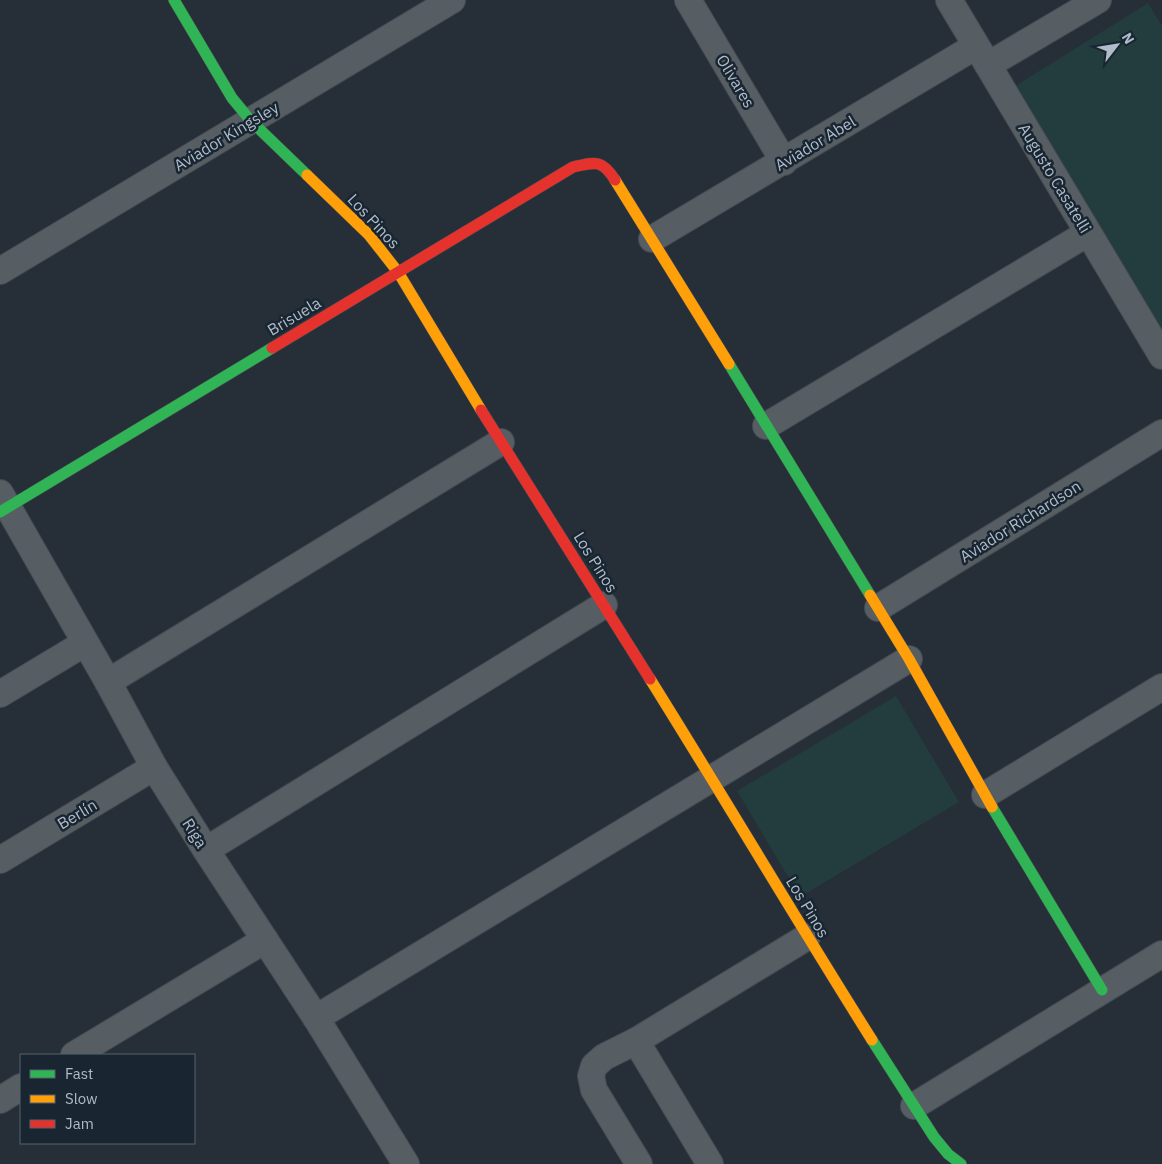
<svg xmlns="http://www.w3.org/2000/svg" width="1162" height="1164" font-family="'IBM Plex Sans',sans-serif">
  <rect width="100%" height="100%" fill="#262f37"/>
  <!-- green -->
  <g fill="#233c3d">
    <polygon points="1148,3 1162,26 1162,329 1015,86"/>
    <polygon points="896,696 959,802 800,897 737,791"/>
  </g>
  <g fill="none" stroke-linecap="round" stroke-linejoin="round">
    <!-- street casing -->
    <g stroke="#454b51" stroke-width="28">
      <g id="street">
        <polyline points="688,0 784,162"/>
        <polyline points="949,0 1162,356"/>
        <polyline points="988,65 1098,0"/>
        <polyline points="652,239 976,46"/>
        <polyline points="0,271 452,0"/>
        <polyline points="766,426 1088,233"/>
        <polyline points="0,493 108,682 154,767 206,850 316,1018 406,1164"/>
        <polyline points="878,608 1162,433"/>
        <polyline points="108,682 501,442"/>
        <polyline points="0,694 85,643"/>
        <polyline points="985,795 1162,687"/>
        <polyline points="206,850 604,605"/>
        <polyline points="0,860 154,767"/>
        <polyline points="316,1018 909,659"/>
        <polyline points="636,1041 710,1164"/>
        <polyline points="74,1055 265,940"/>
        <polyline points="0,1100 21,1087"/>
        <polyline points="914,1106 1162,954"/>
        <polyline points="639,1164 594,1090 591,1076 594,1066 604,1057 636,1041 807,937"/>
      </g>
    </g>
    <!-- fast casing -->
    <g stroke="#454b51" stroke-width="12">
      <g id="fast">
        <polyline points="174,0 232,98 251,121 307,175"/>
        <polyline points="729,364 870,595"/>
        <polyline points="0,512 272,348"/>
        <polyline points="992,807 1102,990"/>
        <polyline points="872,1040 934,1137 948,1154 961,1164"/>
      </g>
    </g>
    <!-- slow casing -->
    <g stroke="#454b51" stroke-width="12">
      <g id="slow">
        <polyline points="307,175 369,235 398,272 481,410"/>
        <polyline points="615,180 729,364"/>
        <polyline points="870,595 909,659 992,807"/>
        <path d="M 650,679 C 725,799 797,921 872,1040"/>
      </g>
    </g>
    <!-- jam casing -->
    <g stroke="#454b51" stroke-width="12">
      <g id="jam">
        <path d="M 272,348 L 573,167 C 595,162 602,159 615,180"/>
        <polyline points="481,410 650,679"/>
      </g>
    </g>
    <!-- street -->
    <use href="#street" stroke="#565e64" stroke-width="26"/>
    <!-- fast -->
    <use href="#fast" stroke="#30b455" stroke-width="11"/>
    <!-- slow -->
    <use href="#slow" stroke="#ff9f0a" stroke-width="11"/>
    <!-- jam -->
    <use href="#jam" stroke="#e5322d" stroke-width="11"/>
  </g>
  <g text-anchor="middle" stroke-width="5" stroke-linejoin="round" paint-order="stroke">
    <!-- street labels -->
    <g font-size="16" fill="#afbcc9" stroke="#192632">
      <text transform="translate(736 81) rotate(59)" y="6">Olivares</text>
      <text transform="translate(226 136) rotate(-31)" y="6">Aviador Kingsley</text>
      <text transform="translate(815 143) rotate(-31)" y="6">Aviador Abel</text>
      <text transform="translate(1055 178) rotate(59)" y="6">Augusto Casatelli</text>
      <text transform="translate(374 221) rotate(47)" y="6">Los Pinos</text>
      <text transform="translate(294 316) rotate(-31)" y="6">Brisuela</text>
      <text transform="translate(1020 521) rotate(-32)" y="6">Aviador Richardson</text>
      <text transform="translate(596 562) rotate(58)" y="6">Los Pinos</text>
      <text transform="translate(77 814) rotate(-31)" y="6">Berlín</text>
      <text transform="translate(195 833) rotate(58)" y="6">Riga</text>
      <text transform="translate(808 907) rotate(59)" y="6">Los Pinos</text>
    </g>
  </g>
  <!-- legend -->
  <rect x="20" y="1054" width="175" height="90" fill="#192632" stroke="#55626e"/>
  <rect x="30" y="1070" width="25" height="8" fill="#30b455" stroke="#55626e"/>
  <text x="65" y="1079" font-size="15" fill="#afbcc9">Fast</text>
  <rect x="30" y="1095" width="25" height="8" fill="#ff9f0a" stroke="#55626e"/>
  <text x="65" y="1104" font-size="15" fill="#afbcc9">Slow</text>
  <rect x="30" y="1120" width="25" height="8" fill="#e5322d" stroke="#55626e"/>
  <text x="65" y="1129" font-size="15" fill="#afbcc9">Jam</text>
  <!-- north arrow -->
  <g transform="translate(1117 45) rotate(59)" stroke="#192632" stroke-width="4" paint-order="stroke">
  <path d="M0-4L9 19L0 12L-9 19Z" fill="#afbcc9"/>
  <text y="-8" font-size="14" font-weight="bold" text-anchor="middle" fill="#afbcc9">N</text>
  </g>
</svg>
